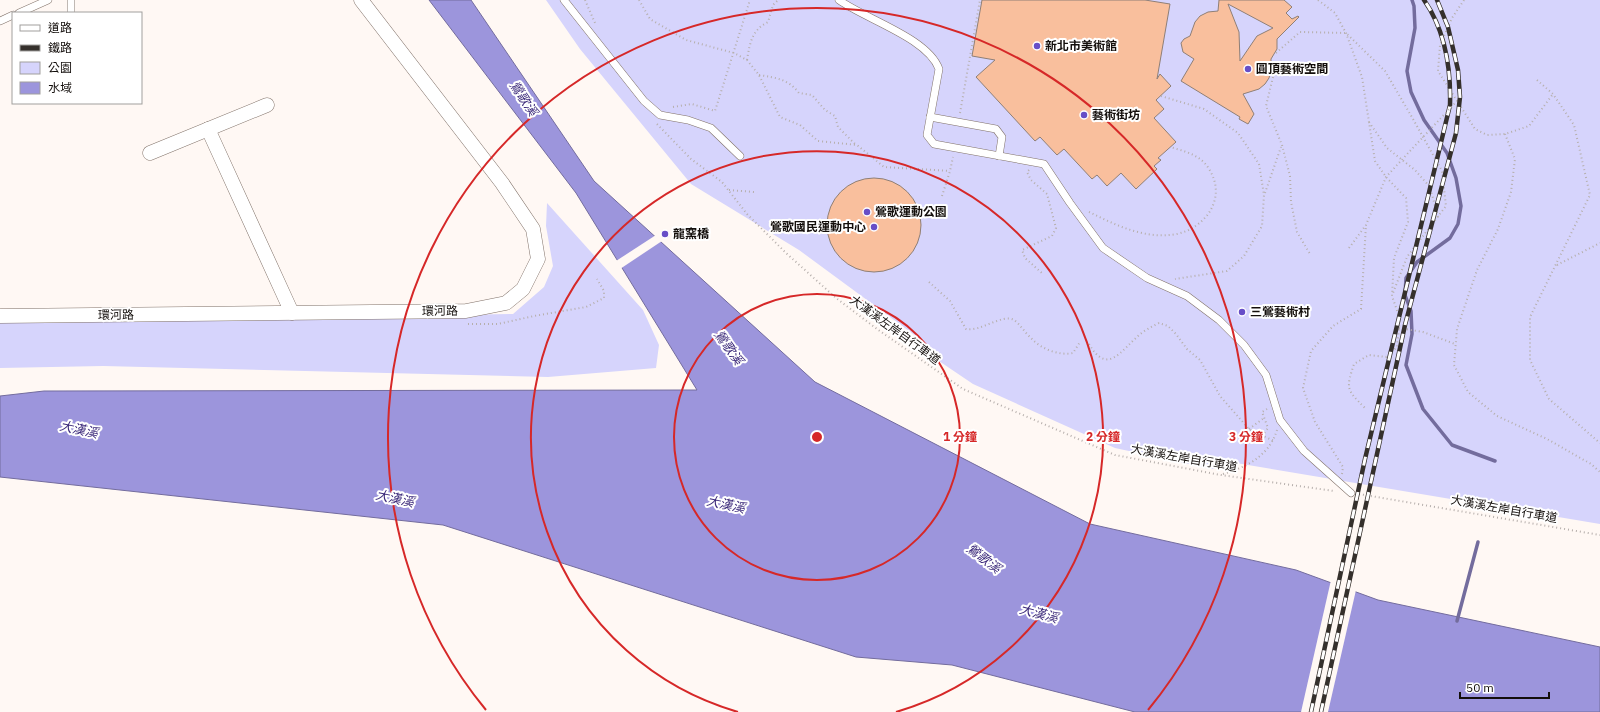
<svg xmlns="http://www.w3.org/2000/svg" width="1600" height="712" font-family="'IBM Plex Sans','Noto Sans TC',sans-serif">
  <rect width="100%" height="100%" fill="#fff8f4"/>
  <!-- green -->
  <g fill="#d6d4fc">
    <polygon points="546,0 1600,0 1600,524 1236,463 1229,466 1212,469 1115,448 973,384 936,359 939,353 799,250 691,184 580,49"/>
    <polygon points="547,203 643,310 659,345 656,368 548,377 103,366 0,368 0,323 513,314 544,287 553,266 546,226"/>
  </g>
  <!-- water -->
  <polygon fill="#9c95dc" stroke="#736c9d" points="429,0 471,0 594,181 815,382 1090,524 1296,570 1378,600 1600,647 1600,712 1135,712 952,665 856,657 443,525 0,477 0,396 44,391 697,390 576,193"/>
  <!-- pier -->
  <g fill="#fff8f4">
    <polygon points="656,235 662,241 620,269 616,261"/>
    <polygon points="1331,580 1356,590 1328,712 1301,712"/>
  </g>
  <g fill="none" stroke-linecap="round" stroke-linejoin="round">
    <!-- stream -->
    <g stroke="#736c9d" stroke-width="3.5">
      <polyline points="1412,0 1414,6 1415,28 1407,71 1411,92 1424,120 1447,153 1456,178 1461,206 1458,224 1450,238 1417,262 1406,278 1405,295 1411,311 1412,334 1406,365 1423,409 1452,445 1495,461"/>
      <polyline points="1457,621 1478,542"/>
    </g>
  </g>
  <!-- building -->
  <g fill="#f9bf9d" stroke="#8f7f76" fill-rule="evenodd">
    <polygon points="982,0 1145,0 1170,4 1157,79 1160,74 1171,86 1156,100 1164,109 1154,118 1176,142 1158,158 1161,160 1154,166 1157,169 1136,189 1121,173 1107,186 1097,175 1092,179 1064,149 1057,155 1040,137 1035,141 976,77 995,60 972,56"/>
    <path d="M 1219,0 L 1284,0 L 1292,7 L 1286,13 L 1292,19 L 1298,16 L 1299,17 L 1277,39 L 1277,49 L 1271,59 L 1271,70 L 1269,78 L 1265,84 L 1259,89 L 1243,94 L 1254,114 L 1248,124 L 1239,119 L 1240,117 L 1181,81 L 1194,59 L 1183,52 L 1181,43 L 1184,39 L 1190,36 L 1195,22 L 1200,16 L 1208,12 L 1218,11 ZM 1228,4 L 1273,28 L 1257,36 L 1240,61 L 1239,32 Z"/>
    <circle cx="874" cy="225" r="47"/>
  </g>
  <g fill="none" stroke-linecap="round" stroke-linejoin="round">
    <!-- service casing -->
    <g stroke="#817269" stroke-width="8">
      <g id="service">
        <polyline points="564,0 644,101 660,115 688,120 711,128 740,156"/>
        <path d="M 839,0 C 865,19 928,38 939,69 L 927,135 L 934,144 L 1044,164 L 1070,203 L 1103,248 L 1147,278 L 1187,296 L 1219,320 L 1244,345 L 1266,375 L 1280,420 L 1304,451 L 1351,493"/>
        <polyline points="19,13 48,0"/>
        <polyline points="71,13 71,0"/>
        <polyline points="0,21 13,15"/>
        <polyline points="930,117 996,129 1002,137 999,156"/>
      </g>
    </g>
    <!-- minor casing -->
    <g stroke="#817269" stroke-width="15">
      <g id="minor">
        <polyline points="208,129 292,313"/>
        <polyline points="150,153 267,105"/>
        <polyline points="0,316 466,311 506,303 523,289 538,259 533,229 502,183 361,0"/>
      </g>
    </g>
    <!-- path -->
    <g stroke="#b6afac" stroke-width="2" stroke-dasharray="1 3" stroke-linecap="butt">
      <polyline points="585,0 595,23"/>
      <polyline points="639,0 650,19 686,40 734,53 747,60 759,75 780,117 800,125 818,141 857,145 884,167 950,171"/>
      <path d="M 1318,0 L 1335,13 L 1346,33 L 1362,77 L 1375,161 L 1386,177 L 1406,198 L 1408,222 L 1394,258 L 1392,296 L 1400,319 L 1397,347 L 1386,357 L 1369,355 L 1354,364 C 1346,389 1346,389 1365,408"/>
      <polyline points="1464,0 1452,18 1440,45 1438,71 1475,129 1487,135 1505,134 1529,126 1553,94"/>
      <polyline points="1276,53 1300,32 1346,33 1385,71 1413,119 1442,171 1446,206 1407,257 1393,293"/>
      <path d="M 747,60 C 750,42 752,30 768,22 L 773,5 L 778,0"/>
      <path d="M 759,75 C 777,78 788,79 799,93 L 812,95 L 825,110 L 835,116 L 838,127 L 856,145"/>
      <polyline points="1273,77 1266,106 1282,145 1290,176 1291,202 1297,232 1310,254"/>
      <polyline points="1537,80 1553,94 1574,125 1590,195 1530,317 1530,360 1549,399 1600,443"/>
      <polyline points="1161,96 1204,109 1238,133 1259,164 1264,195 1262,226 1244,256 1227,271 1175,279"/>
      <polyline points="673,107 692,104 715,111 750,0"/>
      <polyline points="960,113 980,0"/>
      <polyline points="1369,122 1387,148 1415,170 1430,187 1438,217"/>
      <polyline points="657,124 691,159 722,182 747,214 786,253 836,298 877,329 963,389 1115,455 1221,475 1334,491"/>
      <polyline points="1505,134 1515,159 1511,192 1498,229 1477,270 1457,329 1454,365 1468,392 1497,416 1547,439 1591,464 1600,472"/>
      <polyline points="1029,170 1027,172 1031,180 1047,194 1056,228 1052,236 1022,250 1025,258 1043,274"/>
      <polyline points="729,190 754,192"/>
      <polyline points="1265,193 1281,147"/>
      <polyline points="942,196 950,171 953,157"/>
      <path d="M 1089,212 C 1116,225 1145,240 1177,234 C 1207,227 1227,197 1209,169 C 1201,155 1184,151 1170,147"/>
      <polyline points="1349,248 1366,225 1386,177 1410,151"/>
      <polyline points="1557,265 1600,243"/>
      <path d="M 929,282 L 950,301 L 966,329 C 981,332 1003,313 1014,320 C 1020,324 1025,333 1031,338 C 1041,349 1059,356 1073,353 L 1080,342"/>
      <polyline points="468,324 498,324 534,316 586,307 604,298 604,291 597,279"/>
      <polyline points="1399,328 1423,332 1455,344"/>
      <path d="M 1089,344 C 1107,375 1120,352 1137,337 C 1143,331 1151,327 1159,323 L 1168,326 L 1176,334 L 1187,349 L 1200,360 L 1220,396 L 1249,429 L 1274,441"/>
      <polyline points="1249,429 1264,418"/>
      <polyline points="1262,436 1268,428 1262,412 1267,409"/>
      <path d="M 1223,474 C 1247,467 1269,456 1277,430"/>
      <polyline points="1342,474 1343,467 1315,422 1303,388 1311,351 1333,326 1361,309 1366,225"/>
      <polyline points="1359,494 1600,535"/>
    </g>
    <!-- service -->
    <use href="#service" stroke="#fff" stroke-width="7"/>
    <!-- minor -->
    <use href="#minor" stroke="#fff" stroke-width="14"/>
    <!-- rail casing -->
    <g stroke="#35302c" stroke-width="4.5">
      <g id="rail">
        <path d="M 1311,712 L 1365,459 L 1450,105 C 1451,69 1445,30 1424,0"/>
        <polyline points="1321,712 1405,325 1456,133 1460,97 1458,70 1448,27 1437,0"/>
      </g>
    </g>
    <!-- rail -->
    <use href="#rail" stroke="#fff" stroke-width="3" stroke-dasharray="9" stroke-linecap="butt"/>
    <!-- path-bridge -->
    <polyline stroke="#b6afac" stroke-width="2" stroke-dasharray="1 3" stroke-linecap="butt" points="1410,151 1456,102"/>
  </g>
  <!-- distance rings -->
  <g fill="none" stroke="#d62828" stroke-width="2">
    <circle cx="817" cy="437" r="143"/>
    <path d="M738 712A286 286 0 1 1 896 712"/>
    <path d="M486 710A429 429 0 1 1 1148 710"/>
  </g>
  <!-- markers -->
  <g fill="#674ec7" stroke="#fff" stroke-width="1.5">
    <circle cx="1037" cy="46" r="4"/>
    <circle cx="1248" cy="69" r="4"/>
    <circle cx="1084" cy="115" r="4"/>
    <circle cx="867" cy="212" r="4"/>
    <circle cx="874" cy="227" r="4"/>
    <circle cx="665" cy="234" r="4"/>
    <circle cx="1242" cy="312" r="4"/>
  </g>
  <g text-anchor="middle" stroke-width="4" stroke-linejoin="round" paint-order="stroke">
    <!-- poi labels -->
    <g font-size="12" font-weight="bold" fill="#130e0b" stroke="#fff" text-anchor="start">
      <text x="1045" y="50">新北市美術館</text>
      <text x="1256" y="73">圓頂藝術空間</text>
      <text x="1092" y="119">藝術街坊</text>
      <text x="875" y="216">鶯歌運動公園</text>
      <text x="866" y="231" text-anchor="end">鶯歌國民運動中心</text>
      <text x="673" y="238">龍窯橋</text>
      <text x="1250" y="316">三鶯藝術村</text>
    </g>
    <!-- street labels -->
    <g font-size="12" fill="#130e0b" stroke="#fff">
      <text transform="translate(440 311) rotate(-1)" y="4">環河路</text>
      <text transform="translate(116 315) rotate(-1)" y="4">環河路</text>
      <text transform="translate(895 330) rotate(36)" y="4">大漢溪左岸自行車道</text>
      <text transform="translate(1184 458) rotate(10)" y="4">大漢溪左岸自行車道</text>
      <text transform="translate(1504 509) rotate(10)" y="4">大漢溪左岸自行車道</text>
    </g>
    <!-- water labels -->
    <g font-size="13" font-style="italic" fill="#3b297a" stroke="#fff">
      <text transform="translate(524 98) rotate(56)" y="5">鶯歌溪</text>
      <text transform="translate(729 347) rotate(54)" y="5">鶯歌溪</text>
      <text transform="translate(79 429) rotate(12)" y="5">大漢溪</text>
      <text transform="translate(395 498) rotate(12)" y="5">大漢溪</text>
      <text transform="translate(726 504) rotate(12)" y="5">大漢溪</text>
      <text transform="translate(984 558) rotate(37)" y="5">鶯歌溪</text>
      <text transform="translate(1039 613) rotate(15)" y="5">大漢溪</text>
    </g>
  </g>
  <circle cx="817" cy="437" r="6" fill="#d62828" stroke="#fff" stroke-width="2"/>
  <g font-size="12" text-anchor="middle" font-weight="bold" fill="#d62828" stroke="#fff" stroke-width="4" stroke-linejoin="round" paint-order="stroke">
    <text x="960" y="441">1 分鐘</text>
    <text x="1103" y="441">2 分鐘</text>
    <text x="1246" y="441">3 分鐘</text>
  </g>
  <!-- legend -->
  <rect x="12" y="12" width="130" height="92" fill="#ffffff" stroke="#a19f9d"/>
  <rect x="20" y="25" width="20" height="6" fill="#ffffff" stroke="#a19f9d"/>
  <text x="48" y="32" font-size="12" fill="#130e0b">道路</text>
  <rect x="20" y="45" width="20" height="6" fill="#35302c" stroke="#a19f9d"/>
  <text x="48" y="52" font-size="12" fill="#130e0b">鐵路</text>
  <rect x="20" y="62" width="20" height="12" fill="#d6d4fc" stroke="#a19f9d"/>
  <text x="48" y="72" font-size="12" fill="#130e0b">公園</text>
  <rect x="20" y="82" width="20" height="12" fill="#9c95dc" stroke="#a19f9d"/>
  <text x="48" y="92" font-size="12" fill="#130e0b">水域</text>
  <!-- scale -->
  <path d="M1460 692v6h89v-6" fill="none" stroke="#130e0b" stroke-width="2"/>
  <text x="1466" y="692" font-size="12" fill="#130e0b" stroke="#ffffff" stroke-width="3" paint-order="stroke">50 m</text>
</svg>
